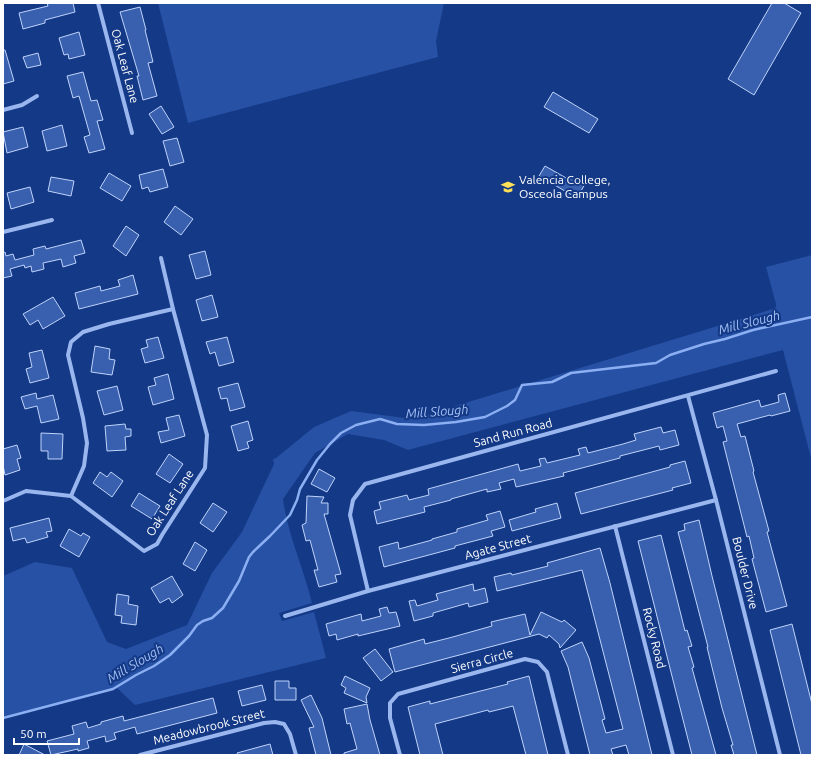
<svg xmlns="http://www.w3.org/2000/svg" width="815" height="758" font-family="Ubuntu,sans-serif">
  <rect width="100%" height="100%" fill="#143986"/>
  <!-- green -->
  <g fill="#2651a5">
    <polygon points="158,3 444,3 436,41 438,57 188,123"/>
    <path d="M 812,255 L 812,462 L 783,350 L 408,450 L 384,440 L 348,434 L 315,453 L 283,499 C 288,536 304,569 312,603 L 279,613 L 282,621 L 314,612 L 326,658 L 135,705 L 117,688 L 3,717 L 3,576 L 35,562 L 72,568 L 107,642 L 126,649 L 187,625 L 212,573 L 242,532 L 274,464 L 273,459 L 276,458 L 314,427 L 351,411 L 413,419 L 773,309 L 776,307 L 776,304 L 766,267 Z"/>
  </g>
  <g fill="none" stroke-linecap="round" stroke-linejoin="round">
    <!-- stream -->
    <polyline stroke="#8baff2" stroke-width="2.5" points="3,718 113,689 136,675 154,666 170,655 189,636 197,625 203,621 212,618 223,608 239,581 249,557 253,552 270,536 290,515 297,500 300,489 317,460 330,444 341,433 356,425 380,419 397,424 424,425 456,422 485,417 507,406 515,400 522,385 552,382 571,373 656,363 670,355 704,344 725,339 753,330 812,317"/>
  </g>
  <!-- building -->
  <g fill="#3860af" stroke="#bfd3fb">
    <polygon points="47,3 73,3 75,12 45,20 45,23 23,29 19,13 48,6"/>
    <polygon points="772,3 784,3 801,13 754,95 728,79"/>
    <polygon points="140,7 146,30 145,30 153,62 148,63 157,96 143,100 137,76 139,76 120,12"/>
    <polygon points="79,32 85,55 69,59 68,54 64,55 59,38"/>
    <polygon points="3,50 5,50 14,81 3,84"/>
    <polygon points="38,53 41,65 27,68 23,57"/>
    <polygon points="83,72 91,101 97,100 103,120 97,121 105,149 89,153 84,137 90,135 79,96 73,98 67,76"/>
    <polygon points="553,92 598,119 589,133 544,107"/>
    <polygon points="161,106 174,127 162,134 149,114"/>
    <polygon points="62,125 67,146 47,151 42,131"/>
    <polygon points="23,127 28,147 7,153 3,132"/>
    <polygon points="177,138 184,162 170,166 163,141"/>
    <polygon points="545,166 568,179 571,176 585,184 577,198 539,176"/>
    <polygon points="163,169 168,187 150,192 148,187 142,189 139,175"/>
    <polygon points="109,173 131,186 122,201 100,188"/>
    <polygon points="51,177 74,181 71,196 48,191"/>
    <polygon points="30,187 34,202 11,209 7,193"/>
    <polygon points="175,206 193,219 181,235 164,222"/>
    <polygon points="126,226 139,235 126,256 113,246"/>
    <polygon points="81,240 85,253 74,256 76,263 63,267 61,259 43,263 44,269 32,272 31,266 25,268 24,265 10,269 12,276 3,278 3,253 5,252 6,256 13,254 15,260 34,255 33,249 45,246 46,249"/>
    <polygon points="205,251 211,275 196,279 189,255"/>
    <polygon points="133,275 138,294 79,309 75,293 100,286 101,291 120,286 118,280"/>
    <polygon points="212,295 218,317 202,321 196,300"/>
    <polygon points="53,297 65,316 43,329 38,320 30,325 23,314"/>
    <polygon points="158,337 164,358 145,363 141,349 148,347 146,340"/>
    <polygon points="227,337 234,362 219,366 215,352 210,354 206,342"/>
    <polygon points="95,346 110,349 109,359 115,360 112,375 91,372"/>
    <polygon points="42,350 49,378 30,383 26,369 32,367 29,353"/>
    <polygon points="168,374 174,399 153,405 148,387 156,385 154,378"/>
    <polygon points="238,383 245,407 230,411 227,398 221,399 218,388"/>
    <polygon points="117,386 123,410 104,415 97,391"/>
    <polygon points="36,393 37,399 53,395 59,419 41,423 37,406 25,409 21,397"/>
    <polygon points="785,393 790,411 771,416 770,415 737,424 741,437 745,436 754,471 753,472 769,531 767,532 787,606 766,612 752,559 754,558 749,536 747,537 723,442 727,441 723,426 717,428 713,413 759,400 761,407 779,402 778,395"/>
    <polygon points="179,415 185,436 161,443 158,432 169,430 166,418"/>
    <polygon points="248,421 253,440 247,442 249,448 238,451 231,426"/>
    <polygon points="125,424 126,429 131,429 131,436 125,437 126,450 107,451 105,426"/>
    <polygon points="661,427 663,433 675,430 679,445 660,450 659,446 620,456 620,458 563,473 564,476 516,487 514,479 499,483 501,489 487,492 487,489 451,499 451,500 424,507 425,512 377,524 374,511 381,509 379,502 407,495 409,500 429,495 428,489 518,464 520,471 541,466 539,459 545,458 547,463 580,455 578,449 586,447 588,453 623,444 636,440 634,434"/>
    <polygon points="41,433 63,434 62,459 48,459 48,451 41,451"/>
    <polygon points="17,445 21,458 17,459 20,470 5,475 3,465 3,449"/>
    <polygon points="169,454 183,464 170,483 156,474"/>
    <polygon points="685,461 691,483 672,488 673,490 581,514 575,493 670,467 670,465"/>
    <polygon points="319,469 335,478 327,492 311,484"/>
    <polygon points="100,472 107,477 111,472 123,481 112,497 93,483"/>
    <polygon points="139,493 160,506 152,519 131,506"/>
    <polygon points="307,496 324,497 321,503 328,503 328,514 324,514 341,574 335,575 337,582 319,587 314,570 318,570 310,540 306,541 302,525 306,523"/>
    <polygon points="213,503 227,512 213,532 200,523"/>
    <polygon points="557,503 561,518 512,531 509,520 536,512 535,509"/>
    <polygon points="500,511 505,527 491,531 493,536 455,546 455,548 384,567 379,547 398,542 399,549 432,540 432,539 457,532 457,529 488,520 486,515"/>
    <polygon points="49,518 52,531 46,532 48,537 27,543 25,538 13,541 10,528"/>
    <polygon points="699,520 712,576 757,755 734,755 731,745 733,745 722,708 707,647 708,647 678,532 685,530 684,524"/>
    <polygon points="69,529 81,536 83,533 90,537 79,557 60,546"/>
    <polygon points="661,535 685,631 687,630 692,646 688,647 694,667 692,668 716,755 692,755 678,700 638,541"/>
    <polygon points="195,542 207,550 195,571 183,564"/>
    <polygon points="600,548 610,583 652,755 629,755 626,745 611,749 613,755 590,755 568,667 561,651 582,642 589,658 605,719 602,720 606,733 623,729 582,570 497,591 494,577 511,573 512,575 548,566 547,563"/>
    <polygon points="172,576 183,595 172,603 169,598 160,603 151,588"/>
    <polygon points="473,584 474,591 485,588 488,602 469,607 468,603 433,613 433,616 414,621 409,601 415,600 417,606 438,600 436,594"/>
    <polygon points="117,594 129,596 128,604 138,606 136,625 121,623 122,616 115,615"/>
    <polygon points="387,607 389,613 396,612 400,626 358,636 358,634 337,640 336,634 329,636 326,624 361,614 362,621 381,616 379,609"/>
    <polygon points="541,612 562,622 564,620 576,630 560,648 559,644 549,635 547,638 539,634 395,672 389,649 424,639 425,644 449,638 492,626 491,622 525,614 530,635"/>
    <polygon points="792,624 812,704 812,755 801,755 770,630"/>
    <polygon points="375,649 393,672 381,681 363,658"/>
    <polygon points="345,676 370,688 366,697 367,703 344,693 346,688 341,685"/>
    <polygon points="529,676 548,755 526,755 513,706 489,712 488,710 435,724 443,755 420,755 408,707 430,701 430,704 457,697 508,684 507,682"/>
    <polygon points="275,681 289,681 289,688 296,688 296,700 275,700"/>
    <polygon points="262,685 266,700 242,706 238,691"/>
    <polygon points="311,695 322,718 331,755 316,755 309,728 314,727 301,700"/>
    <polygon points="213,698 217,713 137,734 135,727 114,733 116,739 106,742 105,736 87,741 89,748 78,751 78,749 51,755 47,741 74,734 72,726 86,722 88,728 101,724 101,722 123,716 124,721"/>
    <polygon points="367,704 370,720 380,755 344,755 344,753 357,749 350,723 347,724 344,709"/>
    <polygon points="24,744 45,755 19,755"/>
    <polygon points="270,744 273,755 238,755 237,753"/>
  </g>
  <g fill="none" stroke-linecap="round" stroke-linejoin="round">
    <!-- minor -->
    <g stroke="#99b6ef" stroke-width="4">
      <polyline points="98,3 132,133"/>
      <polyline points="3,110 22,105 37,96"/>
      <polyline points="3,232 52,220"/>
      <polyline points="688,396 716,500 780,755"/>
      <polyline points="71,496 84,466 87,443 83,418 68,355 71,342 83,332 109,324 173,309"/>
      <polyline points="3,501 26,491 71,496 144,551 157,544 162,535 205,468 207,435 173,309 161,258"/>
      <polyline points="615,526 673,755"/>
      <polyline points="368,591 350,515 353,500 365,484 776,371"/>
      <polyline points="285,616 368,591 716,500"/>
      <polyline points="140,755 264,723 275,722 284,724 290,734 296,755"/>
      <polyline points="400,755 390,718 390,703 398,694 525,659 538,662 547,672 568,755"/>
    </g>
  </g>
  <!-- icons -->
  <defs>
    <g id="university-bare" transform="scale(1.08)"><path d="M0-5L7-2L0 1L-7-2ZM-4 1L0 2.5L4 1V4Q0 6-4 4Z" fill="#ffe157" stroke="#143986" stroke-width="2.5" paint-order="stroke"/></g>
  </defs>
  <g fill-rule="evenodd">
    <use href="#university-bare" x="508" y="187"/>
  </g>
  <g text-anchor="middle" stroke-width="4" stroke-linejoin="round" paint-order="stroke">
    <!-- street labels -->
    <g font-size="12" fill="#fff" stroke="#143986">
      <text transform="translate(125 66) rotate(75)" y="4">Oak Leaf Lane</text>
      <text transform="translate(513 433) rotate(-15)" y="4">Sand Run Road</text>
      <text transform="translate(170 503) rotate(-57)" y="4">Oak Leaf Lane</text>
      <text transform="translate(498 547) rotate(-15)" y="4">Agate Street</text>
      <text transform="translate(745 573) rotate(76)" y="4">Boulder Drive</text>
      <text transform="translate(654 638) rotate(76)" y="4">Rocky Road</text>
      <text transform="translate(482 661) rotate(-15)" y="4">Sierra Circle</text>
      <text transform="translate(209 727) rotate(-14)" y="4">Meadowbrook Street</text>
    </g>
    <!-- poi labels -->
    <g font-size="12" fill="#fff" stroke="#143986" text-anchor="start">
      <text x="519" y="184">Valencia College,<tspan x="519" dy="14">Osceola Campus</tspan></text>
    </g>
    <!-- water labels -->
    <g font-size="13" font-style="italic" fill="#a4c1f6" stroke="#143986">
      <text transform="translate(749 322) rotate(-14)" y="5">Mill Slough</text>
      <text transform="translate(437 411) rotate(-4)" y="5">Mill Slough</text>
      <text transform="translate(135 663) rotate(-31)" y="5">Mill Slough</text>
    </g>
  </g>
  <!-- border -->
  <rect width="815" height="758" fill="none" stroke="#ffffff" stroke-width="8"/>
  <!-- scale -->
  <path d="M14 738v6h65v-6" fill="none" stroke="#ffffff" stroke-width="2"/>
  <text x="20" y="738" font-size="12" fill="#ffffff" stroke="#143986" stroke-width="3" paint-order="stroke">50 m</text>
</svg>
